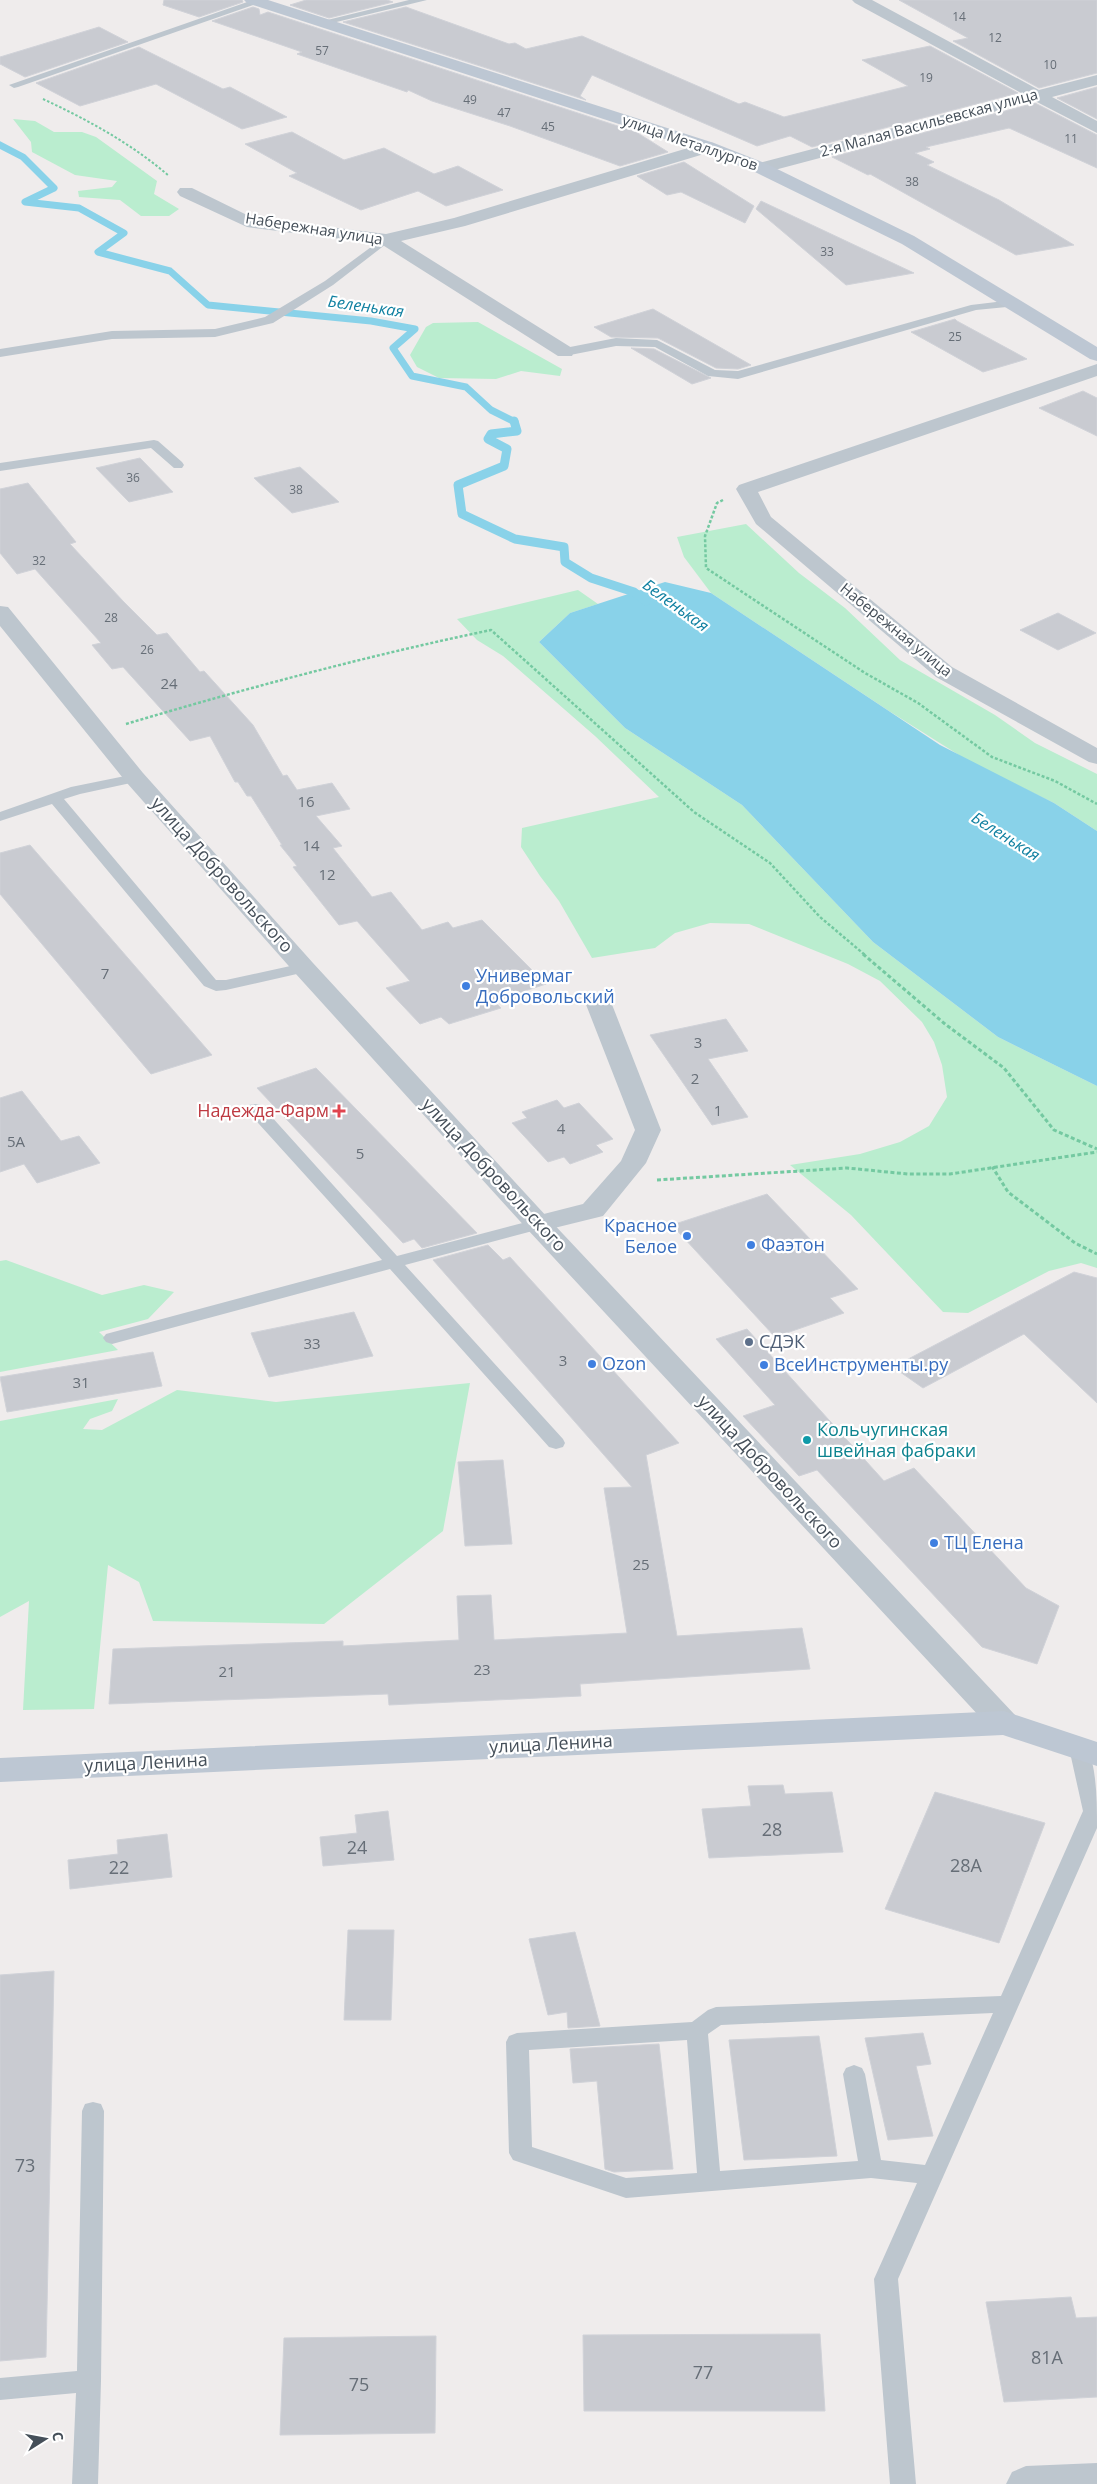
<svg xmlns="http://www.w3.org/2000/svg" width="1097" height="2484" font-family="'Open Sans',sans-serif">
  <rect width="100%" height="100%" fill="#efecec"/>
  <!-- green -->
  <g fill="#baedcf">
    <polygon points="13,119 35,121 54,132 82,132 96,137 157,181 154,194 179,209 169,216 141,216 120,200 79,197 78,191 112,187 117,181 75,175 32,152 31,142"/>
    <polygon points="478,322 562,369 560,376 521,371 496,379 439,378 417,367 410,355 426,327 433,323"/>
    <polygon points="746,524 799,573 845,608 900,660 995,715 1035,743 1097,774 1097,831 1054,803 970,762 889,711 711,593 684,557 677,537"/>
    <polygon points="578,590 598,604 570,613 539,642 625,728 742,805 873,942 998,1037 1097,1086 1097,1268 1081,1263 1049,1271 968,1313 943,1312 851,1215 790,1165 860,1154 900,1142 929,1126 947,1097 942,1065 934,1042 922,1022 880,981 848,964 749,924 710,923 675,933 655,948 592,958 559,901 540,876 521,847 522,828 659,797 595,736 503,656 477,640 457,619"/>
    <polygon points="6,1260 102,1295 144,1285 174,1292 148,1319 99,1332 118,1350 0,1372 0,1261"/>
    <polygon points="470,1383 443,1531 324,1624 153,1621 139,1582 108,1565 94,1709 23,1710 29,1601 0,1617 0,1421 118,1399 112,1411 90,1419 83,1429 102,1430 177,1390 276,1402"/>
  </g>
  <!-- water -->
  <polygon fill="#89d2e9" points="665,582 711,593 940,745 1054,803 1097,831 1097,1086 998,1037 873,942 742,805 625,728 539,642 570,613"/>
  <g fill="none" stroke-linecap="round" stroke-linejoin="round">
    <!-- stream-far1 -->
    <polyline stroke="#89d2e9" stroke-width="7" points="0,145 23,157 54,188 25,202 79,208 124,233 98,252 170,271 208,305 371,321 415,329 393,348 412,376 466,387 491,410 515,422"/>
    <!-- stream -->
    <polyline stroke="#89d2e9" stroke-width="9" points="514,421 517,431 491,434 488,439 507,449 504,466 458,485 462,514 515,539 564,547 565,562 591,578 634,592 646,601"/>
  </g>
  <!-- building -->
  <g fill="#c9cbd1" stroke="#d0d2d8">
    <polygon points="164,0 242,0 243,2 199,17 163,5"/>
    <polygon points="306,0 387,0 393,2 329,18 290,5"/>
    <polygon points="899,0 1097,0 1097,73 1039,88 953,41 968,38"/>
    <polygon points="253,7 259,9 260,15 268,12 636,132 668,152 620,166 510,126 432,101 408,90 407,92 297,54 302,52 212,21"/>
    <polygon points="406,7 509,44 515,43 526,49 582,36 739,104 745,102 784,117 908,86 862,60 930,46 1018,93 812,147 790,136 757,146 592,75 580,96 586,100 343,22"/>
    <polygon points="99,27 128,42 25,77 0,64 0,57"/>
    <polygon points="139,47 223,89 230,87 287,117 242,129 156,84 80,106 36,83"/>
    <polygon points="1097,87 1097,119 1057,98"/>
    <polygon points="1035,103 1097,135 1097,168 1009,128 926,147 930,149 915,153 934,162 927,165 999,200 1074,245 1016,255 870,174 868,175 832,157"/>
    <polygon points="292,132 344,160 384,148 434,174 458,166 503,190 446,206 418,191 361,210 289,176 297,173 245,144"/>
    <polygon points="684,162 754,206 745,223 681,192 667,195 637,176"/>
    <polygon points="761,201 914,273 846,285 756,209"/>
    <polygon points="653,309 751,365 738,369 716,368 658,338 611,337 594,327"/>
    <polygon points="955,319 957,321 1027,359 983,372 911,332"/>
    <polygon points="631,348 654,349 711,378 692,384"/>
    <polygon points="1083,391 1097,398 1097,436 1039,408"/>
    <polygon points="140,458 173,492 129,502 96,468"/>
    <polygon points="300,467 339,502 292,513 254,478"/>
    <polygon points="28,483 76,542 70,544 123,601 157,635 167,633 200,672 204,671 253,725 283,776 287,775 297,790 332,783 350,809 316,816 342,846 333,848 372,897 391,892 422,930 448,922 453,928 482,920 546,984 494,1001 501,1008 449,1024 441,1017 420,1024 386,988 410,981 357,921 339,925 293,867 297,866 280,845 282,845 251,796 247,796 238,782 235,782 210,736 190,741 123,667 112,669 92,645 101,643 35,569 17,574 0,553 0,489"/>
    <polygon points="1058,613 1096,633 1058,650 1020,630"/>
    <polygon points="30,845 212,1055 151,1074 0,894 0,853"/>
    <polygon points="726,1019 748,1051 708,1059 748,1117 712,1125 650,1035"/>
    <polygon points="316,1068 477,1233 422,1248 414,1239 403,1243 257,1088"/>
    <polygon points="22,1091 61,1141 79,1136 100,1163 37,1183 24,1164 0,1172 0,1098"/>
    <polygon points="557,1100 564,1108 579,1103 613,1139 596,1145 603,1152 570,1164 564,1157 548,1162 512,1123 527,1118 522,1112"/>
    <polygon points="767,1194 858,1289 830,1298 844,1313 775,1337 672,1225"/>
    <polygon points="488,1245 503,1260 510,1257 679,1443 646,1455 677,1636 802,1628 810,1669 580,1684 581,1696 389,1705 388,1694 109,1704 113,1649 343,1641 343,1646 459,1640 457,1596 491,1595 494,1640 627,1633 604,1488 632,1487 433,1260"/>
    <polygon points="1074,1272 1097,1278 1097,1403 1024,1334 923,1388 893,1367"/>
    <polygon points="354,1312 373,1356 269,1377 251,1333"/>
    <polygon points="747,1329 884,1481 914,1468 1026,1588 1059,1606 1037,1664 982,1647 817,1470 799,1476 743,1416 775,1405 716,1339"/>
    <polygon points="153,1352 162,1386 7,1412 0,1377"/>
    <polygon points="503,1460 512,1544 465,1546 458,1462"/>
    <polygon points="783,1785 785,1794 832,1792 843,1852 709,1858 702,1809 751,1806 748,1786"/>
    <polygon points="935,1792 1045,1823 999,1943 885,1909"/>
    <polygon points="388,1811 394,1860 323,1866 320,1837 357,1833 355,1815"/>
    <polygon points="167,1834 172,1877 70,1889 68,1860 118,1854 117,1840"/>
    <polygon points="348,1930 394,1930 391,2020 344,2020"/>
    <polygon points="575,1932 595,2007 600,2026 568,2028 567,2012 548,2015 529,1939"/>
    <polygon points="54,1971 46,2357 0,2361 0,1975"/>
    <polygon points="923,2033 931,2064 916,2066 933,2136 888,2140 865,2038"/>
    <polygon points="819,2036 837,2156 744,2160 729,2040"/>
    <polygon points="659,2044 673,2169 614,2172 605,2169 597,2081 573,2083 570,2049"/>
    <polygon points="1071,2297 1076,2318 1097,2317 1097,2397 1004,2402 986,2302"/>
    <polygon points="820,2334 825,2411 584,2411 583,2335"/>
    <polygon points="436,2336 435,2433 280,2435 284,2338"/>
  </g>
  <g fill="none" stroke-linecap="round" stroke-linejoin="round">
    <!-- path-far2 -->
    <path stroke="#74c9a1" stroke-width="2" stroke-dasharray="2.5 2" stroke-linecap="butt" d="M 43,99 C 88,120 132,144 169,176"/>
    <!-- path-far1 -->
    <g stroke="#74c9a1" stroke-width="2.5" stroke-dasharray="3 2" stroke-linecap="butt">
      <polyline points="723,500 717,503 705,536 706,568 865,673 918,703 992,757 1055,781 1097,804"/>
      <path d="M 126,724 C 247,688 367,656 491,630 L 694,812 L 770,863 L 820,917 L 865,955"/>
    </g>
    <!-- path -->
    <g stroke="#74c9a1" stroke-width="3" stroke-dasharray="4 2.5" stroke-linecap="butt">
      <polyline points="863,954 945,1024 1004,1068 1054,1130 1097,1149"/>
      <polyline points="995,1167 993,1168 1008,1192 1075,1243 1097,1254"/>
      <polyline points="657,1180 847,1168 908,1174 950,1174 1097,1152"/>
    </g>
    <!-- service -->
    <g fill="#bdc6ce" fill-rule="evenodd">
      <polygon points="253,0 262,2 18,87 14,88 9,85"/>
      <polygon points="409,0 427,0 320,26 315,23"/>
      <polygon points="386,236 392,239 390,241 333,285 273,323 215,337 112,339 0,357 0,349 112,331 215,329 265,317 325,281"/>
      <polygon points="1013,300 1019,304 1017,306 976,310 738,379 708,376 655,347 616,346 565,356 559,352 565,348 616,338 657,340 715,370 738,371 971,305"/>
      <polygon points="154,440 158,441 182,462 184,465 182,468 174,468 151,448 0,471 0,463"/>
      <polygon points="135,774 142,778 140,781 80,794 64,799 216,980 226,980 304,963 310,965 312,968 310,971 226,990 216,991 204,986 52,804 0,821 0,812 71,787"/>
      <polygon points="255,1104 261,1105 397,1256 538,1219 544,1220 547,1224 544,1228 405,1265 563,1439 565,1443 563,1447 556,1449 549,1447 390,1269 112,1344 106,1342 103,1338 106,1334 382,1260 249,1113 247,1109 249,1105"/>
      <path d="M 1079,1741 L 1086,1743 C 1097,1768 1097,1800 1097,1828 L 898,2279 L 916,2484 L 890,2484 L 874,2279 L 917,2183 L 871,2178 L 626,2198 L 513,2160 L 509,2153 L 506,2042 L 509,2036 L 517,2033 L 692,2022 L 708,2010 L 716,2007 L 1001,1996 L 1083,1811 L 1069,1748 L 1072,1743 ZM 993,2013 L 925,2165 L 881,2160 L 865,2074 L 862,2068 L 854,2065 L 846,2068 L 843,2074 L 858,2161 L 720,2171 L 708,2034 L 721,2025 ZM 687,2040 L 697,2173 L 626,2178 L 532,2147 L 529,2050 Z"/>
      <polygon points="93,2102 101,2104 104,2111 101,2381 98,2484 72,2484 76,2393 0,2400 0,2378 77,2371 82,2111 85,2104"/>
    </g>
    <!-- minor -->
    <g fill="#bdc6ce" fill-rule="evenodd">
      <polygon points="852,0 872,0 1039,90 1097,75 1097,85 1052,97 1097,121 1097,133 1035,101 767,172 755,172 752,168 755,164 1023,94 855,3"/>
      <polygon points="708,142 714,143 716,147 714,151 465,226 401,241 572,348 574,352 572,356 558,356 381,244 247,227 180,196 177,192 180,188 192,188 251,217 386,234 454,218"/>
      <polygon points="1097,364 1097,376 758,492 771,517 952,667 1097,748 1097,764 1089,762 936,677 756,524 736,489 739,485"/>
      <polygon points="598,994 607,997 611,1002 661,1130 646,1163 603,1216 538,1232 528,1230 524,1224 528,1218 583,1204 621,1161 635,1130 585,1002 589,997"/>
    </g>
    <!-- tertiary -->
    <g fill="#bdc6ce" fill-rule="evenodd">
      <polygon points="0,606 8,607 143,773 313,963 548,1218 1015,1715 1020,1723 1015,1731 1004,1735 993,1731 528,1230 295,973 127,783 0,626"/>
      <polygon points="1097,2463 1097,2484 1006,2484 1012,2472 1026,2466"/>
    </g>
    <!-- secondary -->
    <g fill="#bdc7d3" fill-rule="evenodd">
      <polygon points="244,0 268,0 714,143 767,164 914,236 1097,347 1097,361 1090,359 902,244 755,172 702,151 247,3"/>
      <polygon points="1004,1711 1097,1742 1097,1766 1003,1735 0,1782 0,1758"/>
    </g>
  </g>
  <!-- markers -->
  <g fill="#3f7fe0" stroke="#fff" stroke-width="2">
    <circle cx="466" cy="986" r="5"/>
    <circle cx="687" cy="1236" r="5"/>
    <circle cx="751" cy="1245" r="5"/>
    <circle cx="592" cy="1364" r="5"/>
    <circle cx="764" cy="1365" r="5"/>
    <circle cx="934" cy="1543" r="5"/>
  </g>
  <path fill="#e0444e" stroke="#fff" stroke-width="2" d="M336.5 1103.5h5v5h5v5h-5v5h-5v-5h-5v-5h5z"/>
  <circle fill="#5c6f8a" stroke="#fff" stroke-width="2" cx="749" cy="1342" r="5"/>
  <circle fill="#0f9aa8" stroke="#fff" stroke-width="2" cx="807" cy="1440" r="5"/>
  <g text-anchor="middle" stroke-width="4.5" stroke-linejoin="round" paint-order="stroke">
    <!-- far-number labels -->
    <g font-size="12" fill="#666e77">
      <text x="959" y="21">14</text>
      <text x="995" y="42">12</text>
      <text x="322" y="55">57</text>
      <text x="1050" y="69">10</text>
      <text x="926" y="82">19</text>
      <text x="470" y="104">49</text>
      <text x="504" y="117">47</text>
      <text x="548" y="131">45</text>
      <text x="1071" y="143">11</text>
      <text x="912" y="186">38</text>
      <text x="827" y="256">33</text>
      <text x="955" y="341">25</text>
      <text x="133" y="482">36</text>
      <text x="296" y="494">38</text>
      <text x="39" y="565">32</text>
      <text x="111" y="622">28</text>
      <text x="147" y="654">26</text>
    </g>
    <!-- far-street labels -->
    <g font-size="15" fill="#454f59" stroke="#fff">
      <text transform="translate(929 123) rotate(-15)" y="5">2-я Малая Васильевская улица</text>
      <text transform="translate(690 143) rotate(19)" y="5">улица Металлургов</text>
      <text transform="translate(314 229) rotate(9)" y="5">Набережная улица</text>
      <text transform="translate(896 630) rotate(39)" y="5">Набережная улица</text>
    </g>
    <!-- number labels -->
    <g font-size="15" fill="#666e77">
      <text x="169" y="689">24</text>
      <text x="306" y="807">16</text>
      <text x="311" y="851">14</text>
      <text x="327" y="880">12</text>
      <text x="105" y="979">7</text>
      <text x="698" y="1048">3</text>
      <text x="695" y="1084">2</text>
      <text x="718" y="1116">1</text>
      <text x="561" y="1134">4</text>
      <text x="16" y="1147">5А</text>
      <text x="360" y="1159">5</text>
      <text x="312" y="1349">33</text>
      <text x="563" y="1366">3</text>
      <text x="81" y="1388">31</text>
      <text x="641" y="1570">25</text>
      <text x="482" y="1675">23</text>
      <text x="227" y="1677">21</text>
    </g>
    <!-- far-water labels -->
    <g font-size="16" font-style="italic" fill="#1080a1" stroke="#fff">
      <text transform="translate(366 306) rotate(8)" y="6">Беленькая</text>
      <text transform="translate(676 605) rotate(36)" y="6">Беленькая</text>
      <text transform="translate(1006 836) rotate(32)" y="6">Беленькая</text>
    </g>
    <!-- street labels -->
    <g font-size="18" fill="#454f59" stroke="#fff">
      <text transform="translate(222 875) rotate(48)" y="6">улица Добровольского</text>
      <text transform="translate(494 1175) rotate(47)" y="6">улица Добровольского</text>
      <text transform="translate(770 1472) rotate(47)" y="6">улица Добровольского</text>
      <text transform="translate(551 1744) rotate(-3)" y="6">улица Ленина</text>
      <text transform="translate(146 1763) rotate(-3)" y="6">улица Ленина</text>
    </g>
    <!-- shop labels -->
    <g font-size="18" fill="#366cbe" stroke="#fff" text-anchor="start">
      <text x="476" y="982">Универмаг<tspan x="476" dy="21">Добровольский</tspan></text>
      <text x="677" y="1232" text-anchor="end">Красное<tspan x="677" dy="21">Белое</tspan></text>
      <text x="761" y="1251">Фаэтон</text>
      <text x="602" y="1370">Ozon</text>
      <text x="774" y="1371">ВсеИнструменты.ру</text>
      <text x="944" y="1549">ТЦ Елена</text>
    </g>
    <!-- health labels -->
    <g font-size="18" fill="#be3a42" stroke="#fff" text-anchor="end">
      <text x="329" y="1117">Надежда-Фарм</text>
    </g>
    <!-- service labels -->
    <g font-size="18" fill="#4e5e75" stroke="#fff" text-anchor="start">
      <text x="759" y="1348">СДЭК</text>
    </g>
    <!-- culture labels -->
    <g font-size="18" fill="#0d838f" stroke="#fff" text-anchor="start">
      <text x="817" y="1436">Кольчугинская<tspan x="817" dy="21">швейная фабраки</tspan></text>
    </g>
    <!-- near-number labels -->
    <g font-size="18" fill="#666e77">
      <text x="772" y="1836">28</text>
      <text x="357" y="1854">24</text>
      <text x="966" y="1872">28А</text>
      <text x="119" y="1874">22</text>
      <text x="25" y="2172">73</text>
      <text x="1047" y="2364">81А</text>
      <text x="703" y="2379">77</text>
      <text x="359" y="2391">75</text>
    </g>
  </g>
  <!-- north arrow -->
  <g transform="translate(45 2439) rotate(79)" stroke="#ffffff" stroke-width="4" paint-order="stroke">
  <path d="M0-4L9 19L0 12L-9 19Z" fill="#454f59"/>
  <text y="-8" font-size="14" font-weight="bold" text-anchor="middle" fill="#454f59">С</text>
  </g>
</svg>
